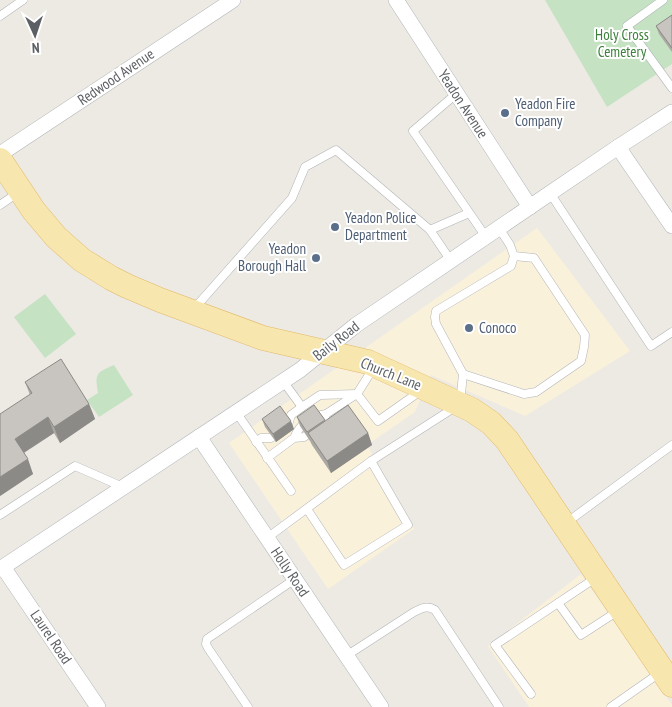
<svg xmlns="http://www.w3.org/2000/svg" width="672" height="707" font-family="'PT Sans Narrow',sans-serif">
  <rect width="100%" height="100%" fill="#edeae4"/>
  <!-- commercial -->
  <g fill="#faf1db">
    <polygon points="537,228 630,351 525,416 431,375 415,412 367,445 414,529 328,589 229,443"/>
    <polygon points="581,574 672,705 672,707 529,707 488,646"/>
  </g>
  <!-- green -->
  <g fill="#c5e2c3">
    <polygon points="545,0 672,0 672,64 607,107"/>
    <polygon points="45,294 76,334 45,358 14,317"/>
    <path d="M 114,365 L 133,395 L 99,417 L 87,400 L 98,393 C 95,374 95,373 114,365 Z"/>
  </g>
  <g fill="none" stroke-linecap="round" stroke-linejoin="round">
    <!-- lane casing -->
    <g stroke="#b1b4b8" stroke-width="9">
      <g id="lane">
        <polyline points="663,0 627,26 672,88"/>
        <polyline points="0,16 23,0"/>
        <polyline points="456,94 413,131 486,237"/>
        <polyline points="550,193 651,346 672,332"/>
        <polyline points="0,205 19,192"/>
        <polyline points="430,230 451,261"/>
        <polyline points="193,310 292,198 305,167 336,150 430,230 469,213"/>
        <polyline points="463,374 524,394 536,392 581,361 584,347 585,335 534,258 514,256"/>
        <polyline points="283,381 302,407 320,395 357,394 378,421 422,390"/>
        <polyline points="236,412 291,491"/>
        <polyline points="326,414 357,394 374,367"/>
        <polyline points="256,442 261,438 271,438 288,425 291,415 302,407"/>
        <path d="M 267,458 L 294,438 L 304,437 L 322,424 L 326,414 C 311,416 300,424 294,438"/>
        <polyline points="371,461 460,404 463,374 436,324 435,317 436,311 511,266 514,256 510,245 499,228"/>
        <polyline points="0,515 75,466 123,487"/>
        <polyline points="566,523 672,445"/>
        <polyline points="267,538 371,461 408,525 344,565 307,509"/>
        <polyline points="558,603 581,635 618,611"/>
        <path d="M 346,656 L 414,612 C 422,608 428,605 435,610 L 499,707"/>
        <polyline points="531,694 495,645 597,577"/>
        <polyline points="248,707 208,648 206,644 207,639 295,579"/>
        <polyline points="611,707 661,672"/>
      </g>
    </g>
    <!-- street casing -->
    <g stroke="#b1b4b8" stroke-width="16">
      <g id="street">
        <polyline points="396,0 530,207"/>
        <polyline points="618,147 672,226"/>
        <polyline points="0,154 233,0"/>
        <polyline points="199,437 381,707"/>
        <polyline points="3,567 98,707"/>
        <polyline points="0,569 300,370 356,325 618,147 672,112"/>
      </g>
    </g>
    <!-- primary casing -->
    <g stroke="#e3b867" stroke-width="25">
      <polyline id="primary" points="0,160 34,211 56,237 82,260 111,278 127,286 160,300 263,338 368,362 472,410 491,423 507,440 672,685"/>
    </g>
    <!-- lane -->
    <use href="#lane" stroke="#fff" stroke-width="8"/>
    <!-- street -->
    <use href="#street" stroke="#fff" stroke-width="15"/>
    <!-- primary -->
    <use href="#primary" stroke="#f7e7af" stroke-width="24"/>
  </g>
  <!-- wall -->
  <g fill="#aca9a5">
    <polygon points="672,15 672,52 659,34 656,26"/>
    <polygon points="25,382 89,404 95,419 60,443 54,433 24,453 33,474 0,496 30,395"/>
    <polygon points="297,417 325,421 368,433 372,445 331,473 312,445 310,441 300,426"/>
    <polygon points="262,419 294,429 276,442 265,427"/>
  </g>
  <!-- shaded-wall -->
  <g fill="#8c8a86">
    <polygon points="89,404 95,419 60,443 54,427"/>
    <polygon points="48,417 54,433 20,455 15,439"/>
    <polygon points="291,421 294,429 276,442 273,434"/>
    <polygon points="368,433 372,445 331,473 327,461"/>
    <polygon points="28,459 33,474 0,496 0,477"/>
  </g>
  <!-- building -->
  <g fill="#c8c5c0" stroke="#8c8a86">
    <polygon points="672,15 672,48 656,26"/>
    <polygon points="61,359 89,404 54,427 48,417 15,439 28,459 0,477 0,414 32,393 25,382"/>
    <polygon points="314,405 325,420 307,432 297,417"/>
    <polygon points="348,405 368,433 327,461 308,433"/>
    <polygon points="280,406 291,421 273,434 262,419"/>
  </g>
  <!-- markers -->
  <g fill="#5c6f8a" stroke="#fff" stroke-width="2">
    <circle cx="505" cy="113" r="5"/>
    <circle cx="335" cy="227" r="5"/>
    <circle cx="316" cy="258" r="5"/>
    <circle cx="469" cy="328" r="5"/>
  </g>
  <g text-anchor="middle" stroke-width="4" stroke-linejoin="round" paint-order="stroke">
    <!-- park labels -->
    <g font-size="15" fill="#3e803d" stroke="#fff">
      <text x="622" y="40">Holy Cross<tspan x="622" dy="17">Cemetery</tspan></text>
    </g>
    <!-- street labels -->
    <g font-size="15" fill="#5c5f63" stroke="#fff">
      <text transform="translate(116 77) rotate(-34)" y="5">Redwood Avenue</text>
      <text transform="translate(463 104) rotate(57)" y="5">Yeadon Avenue</text>
      <text transform="translate(336 341) rotate(-38)" y="5">Baily Road</text>
      <text transform="translate(391 374) rotate(22)" y="5">Church Lane</text>
      <text transform="translate(290 572) rotate(56)" y="5">Holly Road</text>
      <text transform="translate(51 637) rotate(56)" y="5">Laurel Road</text>
    </g>
    <!-- service labels -->
    <g font-size="15" fill="#4e5e75" stroke="#fff" text-anchor="start">
      <text x="515" y="109">Yeadon Fire<tspan x="515" dy="17">Company</tspan></text>
      <text x="345" y="223">Yeadon Police<tspan x="345" dy="17">Department</tspan></text>
      <text x="306" y="254" text-anchor="end">Yeadon<tspan x="306" dy="17">Borough Hall</tspan></text>
      <text x="479" y="333">Conoco</text>
    </g>
  </g>
  <!-- north arrow -->
  <g transform="translate(35 35) rotate(177)" stroke="#ffffff" stroke-width="4" paint-order="stroke">
  <path d="M0-4L9 19L0 12L-9 19Z" fill="#5c5f63"/>
  <text y="-8" font-size="14" font-weight="bold" text-anchor="middle" fill="#5c5f63">N</text>
  </g>
</svg>
